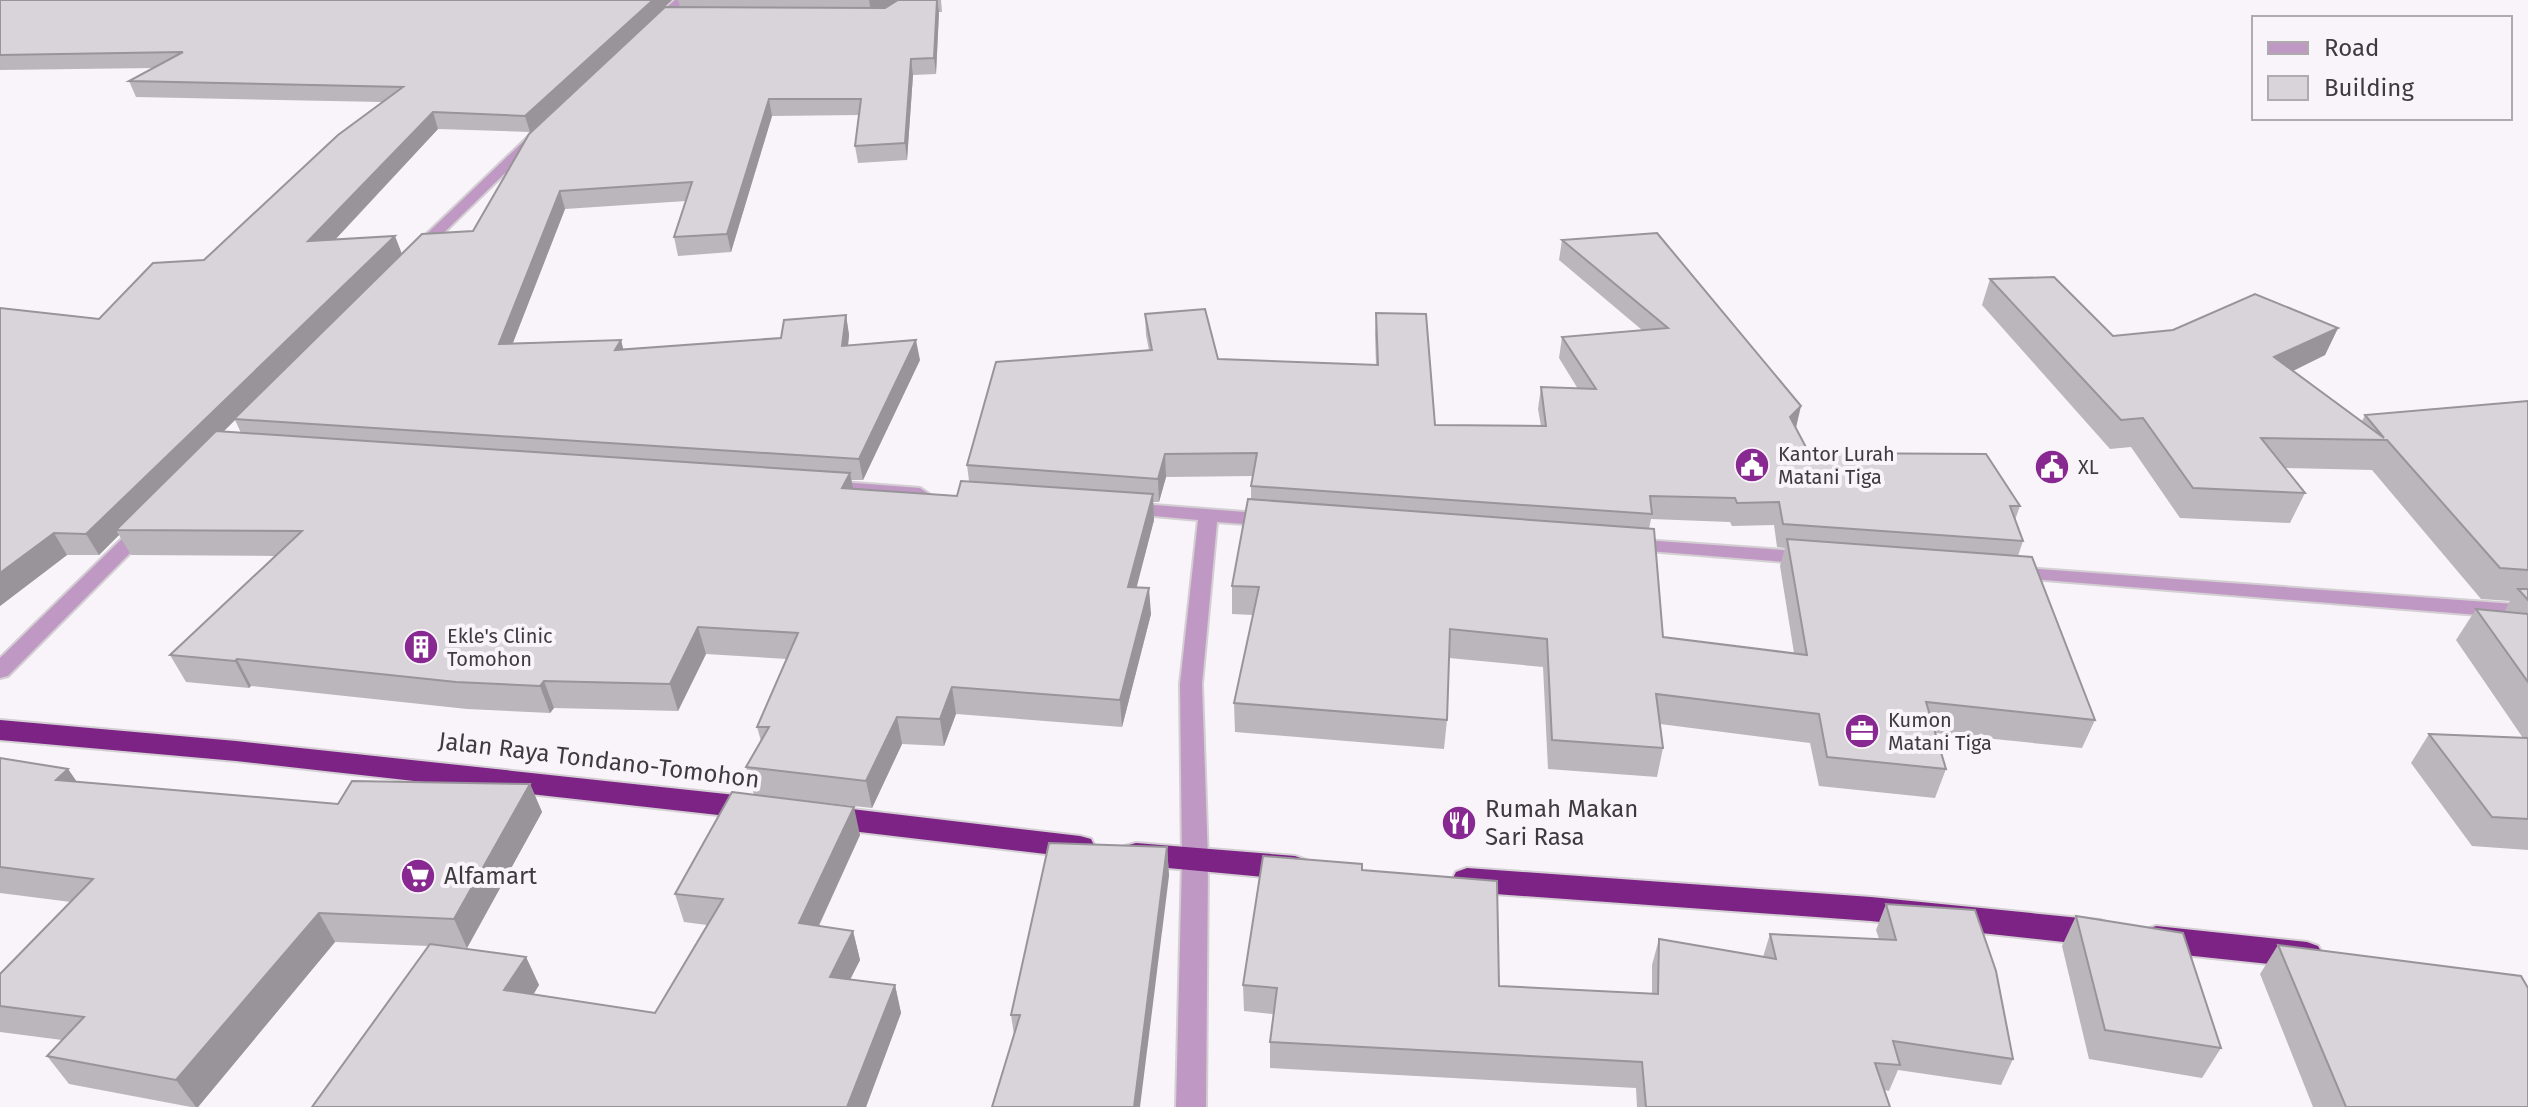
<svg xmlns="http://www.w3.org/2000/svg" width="2528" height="1107" font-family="'Fira Sans',sans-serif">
  <rect width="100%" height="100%" fill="#f9f4f9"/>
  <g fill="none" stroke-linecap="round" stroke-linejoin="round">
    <!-- street casing -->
    <g stroke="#d3cfd3" stroke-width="4">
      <g id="street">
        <polygon points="675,0 686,0 658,26 650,26 650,22"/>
        <polygon points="531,134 542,137 422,254 412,254 412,248"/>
        <polygon points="829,481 920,488 929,494 920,500 822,491 820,487 822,483"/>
        <polygon points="1128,503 1271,514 1281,520 1271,526 1217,522 1202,684 1208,861 1206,1107 1176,1107 1182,861 1180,684 1198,520 1121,513 1118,509"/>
        <polygon points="145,521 155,527 152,531 8,676 0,678 0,658 138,523"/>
        <polygon points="1630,539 1810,552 1820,558 1810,564 1623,549 1620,545 1623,541"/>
        <polygon points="2013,567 2528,605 2528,619 2006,577 2003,573"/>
      </g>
    </g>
    <!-- highway casing -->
    <g stroke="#d3cfd3" stroke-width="4">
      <g id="highway">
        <polygon points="0,720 236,741 754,797 764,800 769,808 764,816 754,819 236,761 0,740"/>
        <polygon points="826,806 1080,836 1091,839 1095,847 1091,855 1080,858 826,828 816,825 811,817 816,809"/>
        <polygon points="1136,843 1295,856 1306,860 1310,868 1306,876 1295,880 1136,865 1125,862 1121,854 1125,846"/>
        <polygon points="1467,868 1871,897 2100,920 2111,924 2116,933 2111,942 2100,946 1871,921 1467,892 1456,888 1452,880 1456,872"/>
        <polygon points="2156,926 2307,942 2318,946 2323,955 2318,964 2307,968 2156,952 2145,948 2140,939 2145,930"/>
      </g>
    </g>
    <!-- street -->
    <use href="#street" fill="#c098c4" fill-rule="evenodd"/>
    <!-- highway -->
    <use href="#highway" fill="#7c2385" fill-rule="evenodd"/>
  </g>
  <!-- wall -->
  <g fill="#bbb6bb" fill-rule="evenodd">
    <path d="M 0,0 L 672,0 L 530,132 L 438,129 L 335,240 L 402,254 L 473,231 L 680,7 L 678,0 L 941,0 L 942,12 L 939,12 L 936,74 L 913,75 L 907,160 L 858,163 L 855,146 L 859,115 L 772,116 L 731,252 L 678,256 L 674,237 L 686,201 L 565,209 L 513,343 L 621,340 L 623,350 L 781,338 L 846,315 L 849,335 L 848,345 L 920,360 L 863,480 L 851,480 L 853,489 L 957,496 L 969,481 L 967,465 L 1149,350 L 1146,335 L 1145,314 L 1218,359 L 1376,365 L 1375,334 L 1376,313 L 1435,425 L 1541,426 L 1538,409 L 1541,387 L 1578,389 L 1559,358 L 1562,337 L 1642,330 L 1559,260 L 1562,240 L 1796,428 L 1809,453 L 2020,506 L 2015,520 L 2023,541 L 2018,556 L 2095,720 L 2082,748 L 1935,733 L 1946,769 L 1935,798 L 1819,786 L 1810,743 L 1660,724 L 1663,748 L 1657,777 L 1548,769 L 1543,667 L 1449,658 L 1447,720 L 1444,749 L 1235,732 L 1234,703 L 1253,615 L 1232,614 L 1232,586 L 1251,500 L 1251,486 L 1253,476 L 1166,477 L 1159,502 L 1153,502 L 1154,520 L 1136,587 L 1151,614 L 1122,727 L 956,714 L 944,746 L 902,744 L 872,808 L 754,795 L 746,767 L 761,741 L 757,727 L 787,659 L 706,654 L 678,711 L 554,708 L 550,713 L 467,709 L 251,686 L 249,688 L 186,682 L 170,655 L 275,556 L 131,555 L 119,535 L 99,555 L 67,555 L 0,606 L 99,319 L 204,260 L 382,102 L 136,97 L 129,81 L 153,68 L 0,70 ZM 235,420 L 241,433 L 223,432 ZM 1651,519 L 1730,522 L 1732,526 L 1774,525 L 1777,547 L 1785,548 L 1780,566 L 1794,653 L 1663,637 L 1649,529 Z"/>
    <polygon points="1990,279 2113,336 2338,328 2325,355 2293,371 2362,421 2365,415 2528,401 2528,850 2472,846 2411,763 2429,734 2523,738 2456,640 2476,609 2504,612 2510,601 2481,599 2372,470 2285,468 2305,493 2290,523 2180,518 2131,447 2110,449 1982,305"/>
    <polygon points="0,758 68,769 77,782 338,804 530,784 542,812 467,948 454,947 526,957 539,985 533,995 655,1013 707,925 684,922 675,894 860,835 819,926 853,931 860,960 850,979 895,985 901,1013 866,1107 312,1107 428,946 335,942 198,1107 191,1107 69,1084 47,1056 62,1040 0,1032 0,974 71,902 0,893"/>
    <polygon points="1167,847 1169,876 1014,1035 1011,1015"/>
    <polygon points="1362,870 1499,986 1652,994 1652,965 1659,939 1763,957 1770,934 1879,939 1876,930 1886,904 2013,1059 2001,1085 1898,1070 1889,1091 1884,1090 1890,1107 1637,1107 1636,1088 1270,1068 1270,1042 1273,1014 1244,1011 1243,985"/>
    <polygon points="2076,916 2221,1048 2202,1078 2089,1059 2062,946"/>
    <polygon points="2278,945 2528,1107 2313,1107 2260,974"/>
  </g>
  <!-- shaded-wall -->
  <g fill="#989499">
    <polygon points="653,0 672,0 530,132 525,116"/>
    <polygon points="869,0 904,0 871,12"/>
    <polygon points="937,0 939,12 936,74 934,58"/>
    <polygon points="911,59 913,75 907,160 905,143"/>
    <polygon points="769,99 772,116 731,252 727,234"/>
    <polygon points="433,112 438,129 316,260 308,241"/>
    <polygon points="560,191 565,209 505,363 499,344"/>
    <polygon points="395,236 402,254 234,419 235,420 124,530 116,530 119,535 99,555 86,534"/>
    <polygon points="846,315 849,335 846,366 842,346"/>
    <polygon points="2338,328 2325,355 2262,386 2274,357"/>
    <polygon points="621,340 626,360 615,350"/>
    <polygon points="916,340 920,360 863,480 859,459"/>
    <polygon points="1801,406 1796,428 1790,417"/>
    <polygon points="1165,454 1166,477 1159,502 1158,479"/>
    <polygon points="850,473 855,498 842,488"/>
    <polygon points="1153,494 1154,520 1130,613 1128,587"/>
    <polygon points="54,533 67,555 0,606 0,573"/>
    <polygon points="1149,588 1151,614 1122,727 1120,700"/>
    <polygon points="698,627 706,654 678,711 670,684"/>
    <polygon points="237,659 251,686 249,688 235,661"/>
    <polygon points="544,681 554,708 550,713 540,686"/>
    <polygon points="952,687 956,714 944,746 940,719"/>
    <polygon points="897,717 902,744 872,808 866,781"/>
    <polygon points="68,769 87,797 56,780"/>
    <polygon points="530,784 542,812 467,948 454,919"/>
    <polygon points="854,807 860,835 807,951 799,923"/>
    <polygon points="1167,847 1169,876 1140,1107 1134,1107"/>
    <polygon points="319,913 335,942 198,1107 196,1107 176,1080"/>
    <polygon points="853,931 860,960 837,1006 830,977"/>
    <polygon points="526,957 539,985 518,1019 504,990"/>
    <polygon points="895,985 901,1013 866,1107 847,1107"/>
  </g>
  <!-- building -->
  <g fill="#d9d4da" stroke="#989499" stroke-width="2">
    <polygon points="0,0 653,0 525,116 433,112 308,241 395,236 86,534 54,533 0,573 0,308 99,319 153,263 204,260 338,135 403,87 129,81 183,52 0,55"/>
    <polygon points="898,0 937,0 934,58 911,59 905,143 855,146 861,99 769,99 727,234 674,237 692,182 560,191 499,344 621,340 615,350 781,338 784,320 846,315 842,346 916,340 859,459 234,419 422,234 473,231 529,134 665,7 885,8"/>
    <polygon points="1657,233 1801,406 1790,417 1809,453 1986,454 2020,506 2010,506 2023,541 1783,524 1779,502 1737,503 1735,498 1650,496 1652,514 1251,486 1257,453 1165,454 1158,479 967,465 996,362 1152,350 1145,314 1205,309 1218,359 1378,365 1376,313 1426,314 1435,425 1546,426 1541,387 1596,389 1562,337 1668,328 1562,240"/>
    <polygon points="2054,277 2113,336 2173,330 2255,294 2338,328 2274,357 2384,438 2365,415 2528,401 2528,570 2500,568 2387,440 2261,438 2305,493 2193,488 2143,418 2121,420 1990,279"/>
    <polygon points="216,431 850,473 842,488 957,496 961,481 1153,494 1128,587 1149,588 1120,700 952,687 940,719 897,717 866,781 746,767 769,727 757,727 798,633 698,627 670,684 544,681 540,686 456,682 237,659 235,661 170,655 302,531 116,530"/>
    <polygon points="1248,499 1654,529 1663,637 1807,655 1787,539 2032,557 2095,720 1926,702 1946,769 1827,757 1819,714 1656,694 1663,748 1552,740 1547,639 1450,629 1447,720 1234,703 1259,587 1232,586"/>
    <polygon points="2518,589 2528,589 2528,600"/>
    <polygon points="2476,609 2528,614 2528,682"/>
    <polygon points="2429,734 2528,738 2528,819 2492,817"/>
    <polygon points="0,758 68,769 56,780 338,804 352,781 530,784 454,919 319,913 176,1080 47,1056 84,1017 0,1006 0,974 93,879 0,867"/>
    <polygon points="732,792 854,807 799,923 853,931 830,977 895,985 847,1107 312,1107 430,944 526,957 504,990 655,1013 723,899 675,894"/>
    <polygon points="1049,843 1167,847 1134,1107 992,1107 1020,1015 1011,1015"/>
    <polygon points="1263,856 1362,864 1362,870 1497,881 1499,986 1658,994 1659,939 1776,959 1770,934 1896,940 1886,904 1975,910 1996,971 2013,1059 1893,1041 1900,1065 1875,1063 1890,1107 1646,1107 1642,1062 1270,1042 1277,988 1243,985"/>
    <polygon points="2076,916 2183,933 2221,1048 2105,1030"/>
    <polygon points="2278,945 2521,976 2528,988 2528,1107 2346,1107"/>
  </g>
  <!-- icons -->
  <defs>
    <g id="civic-disc" transform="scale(1.8)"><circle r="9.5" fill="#882992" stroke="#f9f4f9"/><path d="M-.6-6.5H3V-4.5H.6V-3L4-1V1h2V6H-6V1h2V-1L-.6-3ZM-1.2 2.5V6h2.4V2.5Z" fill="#fff"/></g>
    <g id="building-disc" transform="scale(1.8)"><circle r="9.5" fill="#882992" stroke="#f9f4f9"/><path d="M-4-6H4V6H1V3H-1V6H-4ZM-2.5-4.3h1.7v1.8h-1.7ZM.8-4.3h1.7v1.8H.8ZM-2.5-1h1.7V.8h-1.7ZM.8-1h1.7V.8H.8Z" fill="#fff"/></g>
    <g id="office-disc" transform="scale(1.8)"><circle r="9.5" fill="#882992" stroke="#f9f4f9"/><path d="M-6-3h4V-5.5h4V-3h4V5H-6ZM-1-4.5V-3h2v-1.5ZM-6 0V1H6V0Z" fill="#fff"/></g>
    <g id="restaurant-disc" transform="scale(1.8)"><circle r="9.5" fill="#882992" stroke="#f9f4f9"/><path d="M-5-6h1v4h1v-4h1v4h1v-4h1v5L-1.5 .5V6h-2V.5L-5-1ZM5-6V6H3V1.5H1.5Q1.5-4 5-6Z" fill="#fff"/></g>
    <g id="supermarket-disc" transform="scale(1.8)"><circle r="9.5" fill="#882992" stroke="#f9f4f9"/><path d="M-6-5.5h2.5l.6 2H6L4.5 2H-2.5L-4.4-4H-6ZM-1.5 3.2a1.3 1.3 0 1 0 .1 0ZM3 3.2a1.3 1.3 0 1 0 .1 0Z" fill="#fff"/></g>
  </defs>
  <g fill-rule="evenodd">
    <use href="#civic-disc" x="1752" y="465"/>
    <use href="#civic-disc" x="2052" y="467"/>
    <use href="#building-disc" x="421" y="647"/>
    <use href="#office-disc" x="1862" y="731"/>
    <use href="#restaurant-disc" x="1459" y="823"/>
    <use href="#supermarket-disc" x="418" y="876"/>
  </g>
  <g text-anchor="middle" stroke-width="8" stroke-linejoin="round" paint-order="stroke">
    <!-- poi labels -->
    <g font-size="20" fill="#3d3b3d" stroke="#f9f4f9" text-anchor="start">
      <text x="1778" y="461">Kantor Lurah<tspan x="1778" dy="23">Matani Tiga</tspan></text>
      <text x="2078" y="474">XL</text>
      <text x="447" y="643">Ekle's Clinic<tspan x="447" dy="23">Tomohon</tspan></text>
      <text x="1888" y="727">Kumon<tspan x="1888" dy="23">Matani Tiga</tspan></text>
    </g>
    <!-- near-street labels -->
    <g font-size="24" fill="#3d3b3d" stroke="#f9f4f9">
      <text transform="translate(599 760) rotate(7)" y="8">Jalan Raya Tondano-Tomohon</text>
    </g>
    <!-- near-poi labels -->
    <g font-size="24" fill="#3d3b3d" stroke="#f9f4f9" text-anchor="start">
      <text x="1485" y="817">Rumah Makan<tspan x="1485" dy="28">Sari Rasa</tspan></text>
      <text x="444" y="884">Alfamart</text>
    </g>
  </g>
  <!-- legend -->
  <rect x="2252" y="16" width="260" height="104" fill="#f9f4f9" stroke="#aeaaae" stroke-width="2"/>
  <rect x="2268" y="42" width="40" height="12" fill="#c098c4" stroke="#aeaaae" stroke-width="2"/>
  <text x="2324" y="56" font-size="24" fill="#3d3b3d">Road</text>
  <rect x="2268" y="76" width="40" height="24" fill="#d9d4da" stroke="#aeaaae" stroke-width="2"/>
  <text x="2324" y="96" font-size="24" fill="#3d3b3d">Building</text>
</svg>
